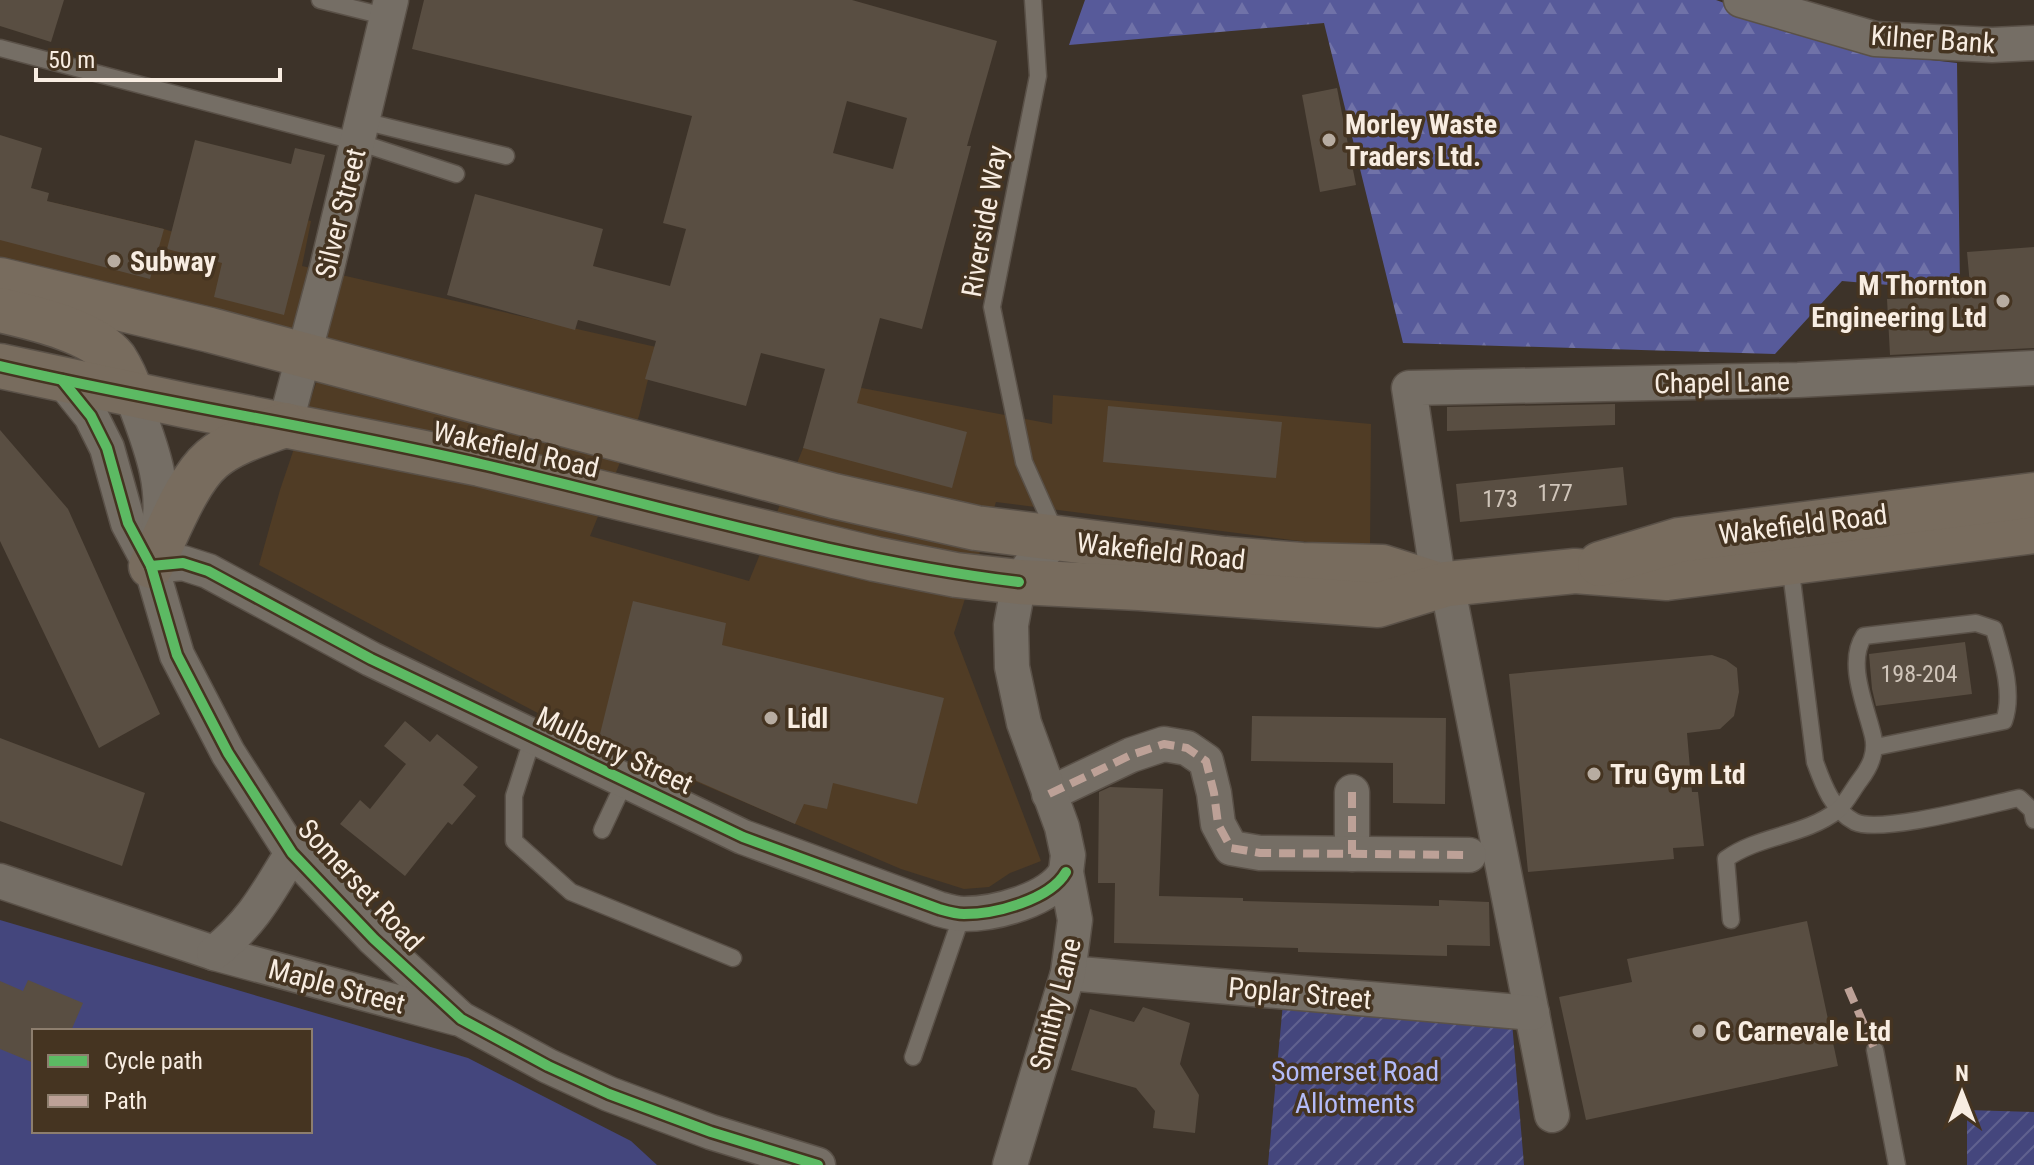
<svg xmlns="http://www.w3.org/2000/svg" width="2034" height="1165" font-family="'Roboto Condensed',sans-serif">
  <defs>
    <pattern id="forest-firs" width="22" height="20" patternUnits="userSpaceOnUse" patternTransform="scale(2)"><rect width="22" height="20" fill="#575a9a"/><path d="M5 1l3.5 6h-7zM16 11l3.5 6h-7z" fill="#7072a8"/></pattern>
    <pattern id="garden-furrows" width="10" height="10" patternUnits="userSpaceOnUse" patternTransform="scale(2)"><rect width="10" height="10" fill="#44467d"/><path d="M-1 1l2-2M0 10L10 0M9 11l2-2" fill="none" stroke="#60618f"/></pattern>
  </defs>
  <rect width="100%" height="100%" fill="#3d3329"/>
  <!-- built -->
  <polygon fill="#503c25" points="0,194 55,203 164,229 245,255 256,208 311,221 302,266 656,347 639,416 590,536 749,581 830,382 1052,424 1053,395 1371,424 1370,550 996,502 954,633 1041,861 1010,873 989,887 964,889 901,869 549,719 259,565 280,490 331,339 0,260"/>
  <!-- grass -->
  <path fill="#44467d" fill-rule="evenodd" d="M 0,920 L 468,1058 L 631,1141 L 657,1165 L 0,1165 ZM 34,1031 L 310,1031 L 310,1131 L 34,1131 Z"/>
  <!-- forest -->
  <polygon fill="url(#forest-firs)" points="1085,0 1716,0 1860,52 1957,63 1960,291 1842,281 1775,354 1403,343 1324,23 1069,45"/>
  <!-- garden -->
  <g fill="url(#garden-furrows)">
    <polygon points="1283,1003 1512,1022 1524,1165 1268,1165"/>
    <polygon points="1967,1110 2034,1112 2034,1165 1967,1165"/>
  </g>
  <!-- building -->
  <g fill="#594e42" fill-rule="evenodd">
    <polygon points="0,0 64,0 51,42 0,26"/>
    <path d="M 424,0 L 852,0 L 997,41 L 967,146 L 971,146 L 922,329 L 880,318 L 857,403 L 967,432 L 952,488 L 803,448 L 825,369 L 761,353 L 746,406 L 645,379 L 656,341 L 578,320 L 575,330 L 447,295 L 475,194 L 603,229 L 593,266 L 670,286 L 686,229 L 663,223 L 692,116 L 412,49 ZM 847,101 L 907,118 L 893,169 L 833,153 Z"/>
    <polygon points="1337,88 1356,185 1320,192 1302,95"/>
    <polygon points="0,135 42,148 31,188 49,193 47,201 164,229 150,279 0,240"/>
    <polygon points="195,140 291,164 295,148 325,155 284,315 214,297 222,263 167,249"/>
    <polygon points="2034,247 2034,348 1890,355 1887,299 1971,296 1967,252"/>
    <polygon points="1615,404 1615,425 1447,431 1447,407"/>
    <polygon points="1108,406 1282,422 1276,478 1103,462"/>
    <polygon points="0,430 68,509 160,714 99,748 0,541"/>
    <polygon points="1623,467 1627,505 1460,522 1456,484"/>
    <polygon points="633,601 726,623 722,645 944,698 917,804 833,783 827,809 804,804 795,824 599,738"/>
    <polygon points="1965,642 1972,694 1876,706 1872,689 1869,654"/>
    <polygon points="1712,655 1726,660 1737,668 1739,692 1734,716 1720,729 1687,733 1692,792 1698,792 1704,846 1673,848 1674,859 1528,872 1509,674"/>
    <polygon points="1252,716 1446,718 1445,804 1393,803 1393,763 1251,761"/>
    <polygon points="405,721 430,742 437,734 478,767 463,785 476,796 452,825 448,822 405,876 340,824 360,800 370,809 406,764 384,746"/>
    <polygon points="0,738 145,793 122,866 0,821"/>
    <polygon points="1110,787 1163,789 1159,896 1243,898 1243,901 1439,906 1439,900 1489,902 1490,946 1447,945 1447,956 1298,952 1298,948 1114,943 1115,883 1098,883 1099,792"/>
    <polygon points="1807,921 1838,1066 1586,1120 1559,997 1632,982 1627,959"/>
    <polygon points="28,980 83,1003 71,1031 34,1031 34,1063 0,1049 0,981 23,991"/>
    <polygon points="1143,1007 1190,1023 1180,1064 1199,1095 1195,1133 1153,1128 1155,1111 1136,1088 1071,1070 1090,1009 1134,1022"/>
  </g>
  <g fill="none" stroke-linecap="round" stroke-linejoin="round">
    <!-- service casing -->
    <g stroke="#5a5148" stroke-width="19">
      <g id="service">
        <polyline points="320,0 388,17"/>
        <polyline points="1033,0 1038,76 992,307 1024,462 1056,534"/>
        <polyline points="0,48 358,142 456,174"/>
        <polyline points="363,121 506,156"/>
        <path d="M 1790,564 L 1815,762 C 1823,784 1832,810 1855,822 C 1881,834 1987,805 2019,798 L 2032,810 L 2034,820"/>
        <polyline points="533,737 514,796 514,841 571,892 733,958"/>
        <polyline points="602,830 625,781"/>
        <path d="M 1731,920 L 1726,859 C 1759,835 1805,836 1838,810 C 1846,803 1853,789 1860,780 C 1870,767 1877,753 1873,736 C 1866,706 1846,663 1864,636 L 1976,623 L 1994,629 C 2002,657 2014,693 2004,721 L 1876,747"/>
        <polyline points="1875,1050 1897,1165"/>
        <polyline points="913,1057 962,915"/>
      </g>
    </g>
    <!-- minor casing -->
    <g stroke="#5a5148" stroke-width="37">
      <g id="minor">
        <polyline points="1741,0 1875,39 1992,45 2034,43"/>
        <polyline points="62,380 91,416 107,448 128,523 151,566 177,655 228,753 292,853 374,939 461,1019 548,1066 609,1094 711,1132 818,1165"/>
        <path d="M 131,393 C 149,442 169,486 157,538"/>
        <polyline points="285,425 327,268 391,0"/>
        <path d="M 151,566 L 183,563 L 208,571 L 371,659 L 743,837 L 939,909 C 946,911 956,914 964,914 C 995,914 1050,900 1066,872"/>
        <polyline points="1447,584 1552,1115"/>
        <polyline points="1439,585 1409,388 1798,380 2034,368"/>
        <polyline points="1352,792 1352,854"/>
        <polyline points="1049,794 1131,755 1164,744 1187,748 1206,761 1214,793 1218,824 1231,848 1260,853 1469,855"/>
        <polyline points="0,881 214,953 456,1018"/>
        <path d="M 214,953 C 253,922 267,894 292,853"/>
        <polyline points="1068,973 1532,1013"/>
        <polyline points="1010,1165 1068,973 1075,920 1066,872 1068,855 1062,827 1024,723 1012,667 1011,625 1019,582 1034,560 1058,539"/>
      </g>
    </g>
    <!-- trunk casing -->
    <g stroke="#5a5148" stroke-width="47">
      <g id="trunk">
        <polyline points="0,280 210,330 834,496 976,528 1225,559 1302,565 1382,567 1439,585"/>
        <path d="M 0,310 C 34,318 93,331 115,359 C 122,370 127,381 131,393"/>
        <polyline points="0,366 188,406 480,464 875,559 956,575 1019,582 1139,588 1378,605 1447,584 1575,571 1667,578 2034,531"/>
        <polyline points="1600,564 1679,540 2034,495"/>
        <path d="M 151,566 C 167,535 186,481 212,459 C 232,442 261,434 285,425"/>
      </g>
    </g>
    <!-- service -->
    <use href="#service" stroke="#756e65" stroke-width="16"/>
    <!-- minor -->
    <use href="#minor" stroke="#756e65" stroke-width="34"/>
    <!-- trunk -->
    <use href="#trunk" stroke="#786c5e" stroke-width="44"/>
    <!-- quiet -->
    <g stroke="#bda197" stroke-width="8" stroke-dasharray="16 8" stroke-linecap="butt">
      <polyline points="1352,792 1352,854"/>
      <polyline points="1049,794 1131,755 1164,744 1187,748 1206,761 1214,793 1218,824 1231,848 1260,853 1469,855"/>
      <polyline points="1848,988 1875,1050"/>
    </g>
    <!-- cycleway casing -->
    <g stroke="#453421" stroke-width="15">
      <g id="cycleway">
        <path d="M 0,366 C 159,403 321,427 481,464 C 659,505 837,560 1019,582"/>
        <polyline points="62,380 91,416 107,448 128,523 151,566 177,655 228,753 292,853 374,939 461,1019 548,1066 609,1094 711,1132 818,1165"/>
        <path d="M 151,566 L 183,563 L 208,571 L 371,659 L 743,837 L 939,909 C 946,911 956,914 964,914 C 995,914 1050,900 1066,872"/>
      </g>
    </g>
    <!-- cycleway -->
    <use href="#cycleway" stroke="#5cba63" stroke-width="10"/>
  </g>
  <!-- markers -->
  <g fill="#b7aca1" stroke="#453421" stroke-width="3">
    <circle cx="1329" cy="140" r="8"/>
    <circle cx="114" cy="261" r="8"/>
    <circle cx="2003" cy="301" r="8"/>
    <circle cx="771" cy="718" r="8"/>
    <circle cx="1594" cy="774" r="8"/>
    <circle cx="1699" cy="1031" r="8"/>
  </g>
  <g text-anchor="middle" stroke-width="7" stroke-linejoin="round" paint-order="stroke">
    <!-- number labels -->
    <g font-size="24" fill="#d0c5ba">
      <text x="1555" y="501">177</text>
      <text x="1500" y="507">173</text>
      <text x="1919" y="682">198-204</text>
    </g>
    <!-- street labels -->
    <g font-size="28" fill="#f8ede2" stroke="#453421">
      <text transform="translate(1933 39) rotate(4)" y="10">Kilner Bank</text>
      <text transform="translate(340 213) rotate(-76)" y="10">Silver Street</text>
      <text transform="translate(984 221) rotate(-80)" y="10">Riverside Way</text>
      <text transform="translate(1722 382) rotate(-1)" y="10">Chapel Lane</text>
      <text transform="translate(516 449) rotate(13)" y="10">Wakefield Road</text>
      <text transform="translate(1803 524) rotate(-7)" y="10">Wakefield Road</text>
      <text transform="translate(1161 551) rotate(6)" y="10">Wakefield Road</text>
      <text transform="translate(615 750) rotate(25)" y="10">Mulberry Street</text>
      <text transform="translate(361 885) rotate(47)" y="10">Somerset Road</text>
      <text transform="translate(337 986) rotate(15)" y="10">Maple Street</text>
      <text transform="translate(1300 993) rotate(5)" y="10">Poplar Street</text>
      <text transform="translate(1055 1004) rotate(-76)" y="10">Smithy Lane</text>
    </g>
    <!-- poi labels -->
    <g font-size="28" font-weight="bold" fill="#f8ede2" stroke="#453421" text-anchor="start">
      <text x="1345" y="134">Morley Waste<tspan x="1345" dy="32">Traders Ltd.</tspan></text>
      <text x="130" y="271">Subway</text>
      <text x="1987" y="295" text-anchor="end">M Thornton<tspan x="1987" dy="32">Engineering Ltd</tspan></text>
      <text x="787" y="728">Lidl</text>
      <text x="1610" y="784">Tru Gym Ltd</text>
      <text x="1715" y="1041">C Carnevale Ltd</text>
    </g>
    <!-- park labels -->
    <g font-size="28" fill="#b3bbf9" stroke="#453421">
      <text x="1355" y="1081">Somerset Road<tspan x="1355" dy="32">Allotments</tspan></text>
    </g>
  </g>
  <!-- legend -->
  <rect x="32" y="1029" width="280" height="104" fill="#453421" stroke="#8d7e6e" stroke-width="2"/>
  <rect x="48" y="1055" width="40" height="12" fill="#5cba63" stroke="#8d7e6e" stroke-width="2"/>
  <text x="104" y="1069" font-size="24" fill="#f8ede2">Cycle path</text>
  <rect x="48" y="1095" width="40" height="12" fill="#bda197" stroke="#8d7e6e" stroke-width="2"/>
  <text x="104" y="1109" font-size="24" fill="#f8ede2">Path</text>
  <!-- north arrow -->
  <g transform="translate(1962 1093)" stroke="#453421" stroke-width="6" paint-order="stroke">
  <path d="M0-6L14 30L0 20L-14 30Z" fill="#f8ede2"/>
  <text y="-12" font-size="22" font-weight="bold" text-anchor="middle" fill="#f8ede2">N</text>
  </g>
  <!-- scale -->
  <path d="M36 68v12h244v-12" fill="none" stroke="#f8ede2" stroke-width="4"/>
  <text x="48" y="68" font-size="24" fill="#f8ede2" stroke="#453421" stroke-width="6" paint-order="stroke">50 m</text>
</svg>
